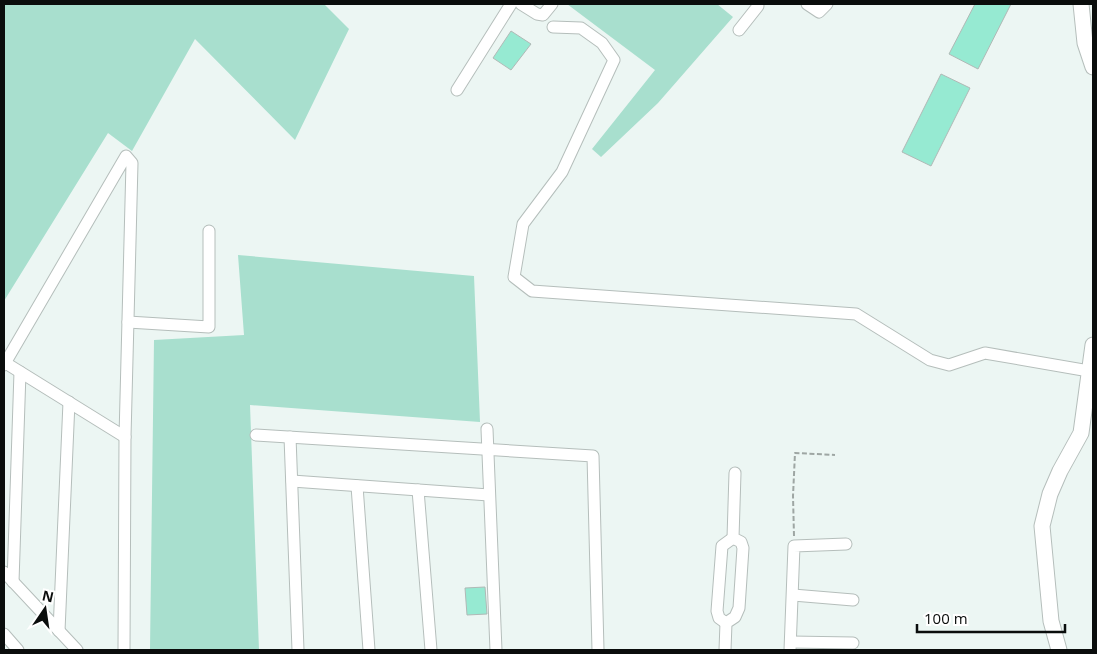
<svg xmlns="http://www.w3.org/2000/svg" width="1097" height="654" font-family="'Open Sans',sans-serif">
  <rect width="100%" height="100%" fill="#ecf6f3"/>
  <!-- green -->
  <g fill="#a8dfce">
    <polygon points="4,4 324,4 349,29 295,140 195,39 132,151 108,133 4,301"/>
    <polygon points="567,4 717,4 733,17 658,103 601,157 592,149 655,70"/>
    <polygon points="238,255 474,276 480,422 250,405 259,650 150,650 154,340 244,335"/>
  </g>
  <!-- building -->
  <g fill="#96ead2" stroke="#b0b9b6">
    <polygon points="975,4 1011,4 978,69 949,54"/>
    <polygon points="511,31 531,44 511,70 493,58"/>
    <polygon points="941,74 970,88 931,166 902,152"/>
    <polygon points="485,587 487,614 467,615 465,588"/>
  </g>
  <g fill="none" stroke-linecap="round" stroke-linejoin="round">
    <!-- minor casing -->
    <g stroke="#b5bebb" stroke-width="13">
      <g id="minor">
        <polyline points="521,4 537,14 543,15 552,4"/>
        <polyline points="807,4 819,12 827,4"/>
        <polyline points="553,27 581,28 602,43 614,60 562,172 523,224 514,277 532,291 856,314 930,360 949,365 985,353 1089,371"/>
        <polyline points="739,30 758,6"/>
        <polyline points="457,90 511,4"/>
        <polyline points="128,322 209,327 209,231"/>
        <polyline points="4,362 125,437"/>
        <polyline points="4,365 126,156 132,163 125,437 124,650"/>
        <polyline points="487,429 496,650"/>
        <polyline points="256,435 593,456 598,650"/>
        <polyline points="290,437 298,650"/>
        <polyline points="292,481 489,495"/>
        <polyline points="357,486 369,650"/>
        <polyline points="418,490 431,650"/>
        <polyline points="4,572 77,650"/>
        <polyline points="13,582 20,372"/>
        <polyline points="793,595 853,600"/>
        <polyline points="726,623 719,618 717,611 722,546 733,538"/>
        <polyline points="59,631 69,402"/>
        <polyline points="4,634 18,650"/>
        <polyline points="791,642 853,643"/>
        <polyline points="725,650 726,623 735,617 739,608 743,548 741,542 733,538 735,473"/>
        <polyline points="790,650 794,546 846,544"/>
      </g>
    </g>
    <!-- major casing -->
    <g stroke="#b5bebb" stroke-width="17">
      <g id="major">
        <polyline points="1081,4 1085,43 1093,67"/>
        <polyline points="1059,650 1051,621 1042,526 1050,494 1060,471 1081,433 1093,345"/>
      </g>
    </g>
    <!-- path -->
    <polyline stroke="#9ea6a3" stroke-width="2" stroke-dasharray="5 2.5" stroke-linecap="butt" points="794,536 793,496 795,453 835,455"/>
    <!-- minor -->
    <use href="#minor" stroke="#fff" stroke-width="11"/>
    <!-- major -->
    <use href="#major" stroke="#fff" stroke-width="15"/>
  </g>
  <!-- border -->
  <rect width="1097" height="654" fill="none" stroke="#0a0d0c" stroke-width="10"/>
  <!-- north arrow -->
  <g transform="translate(45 609) rotate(13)" stroke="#ffffff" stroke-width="4" paint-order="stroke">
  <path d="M0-4L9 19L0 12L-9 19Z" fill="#0a0d0c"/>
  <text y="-8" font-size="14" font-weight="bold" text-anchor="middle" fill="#0a0d0c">N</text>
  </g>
  <!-- scale -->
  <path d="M917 624v8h148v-8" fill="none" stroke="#0a0d0c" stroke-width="2.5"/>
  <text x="924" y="624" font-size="15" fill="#0a0d0c" stroke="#ffffff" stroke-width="4" paint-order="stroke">100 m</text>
</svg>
